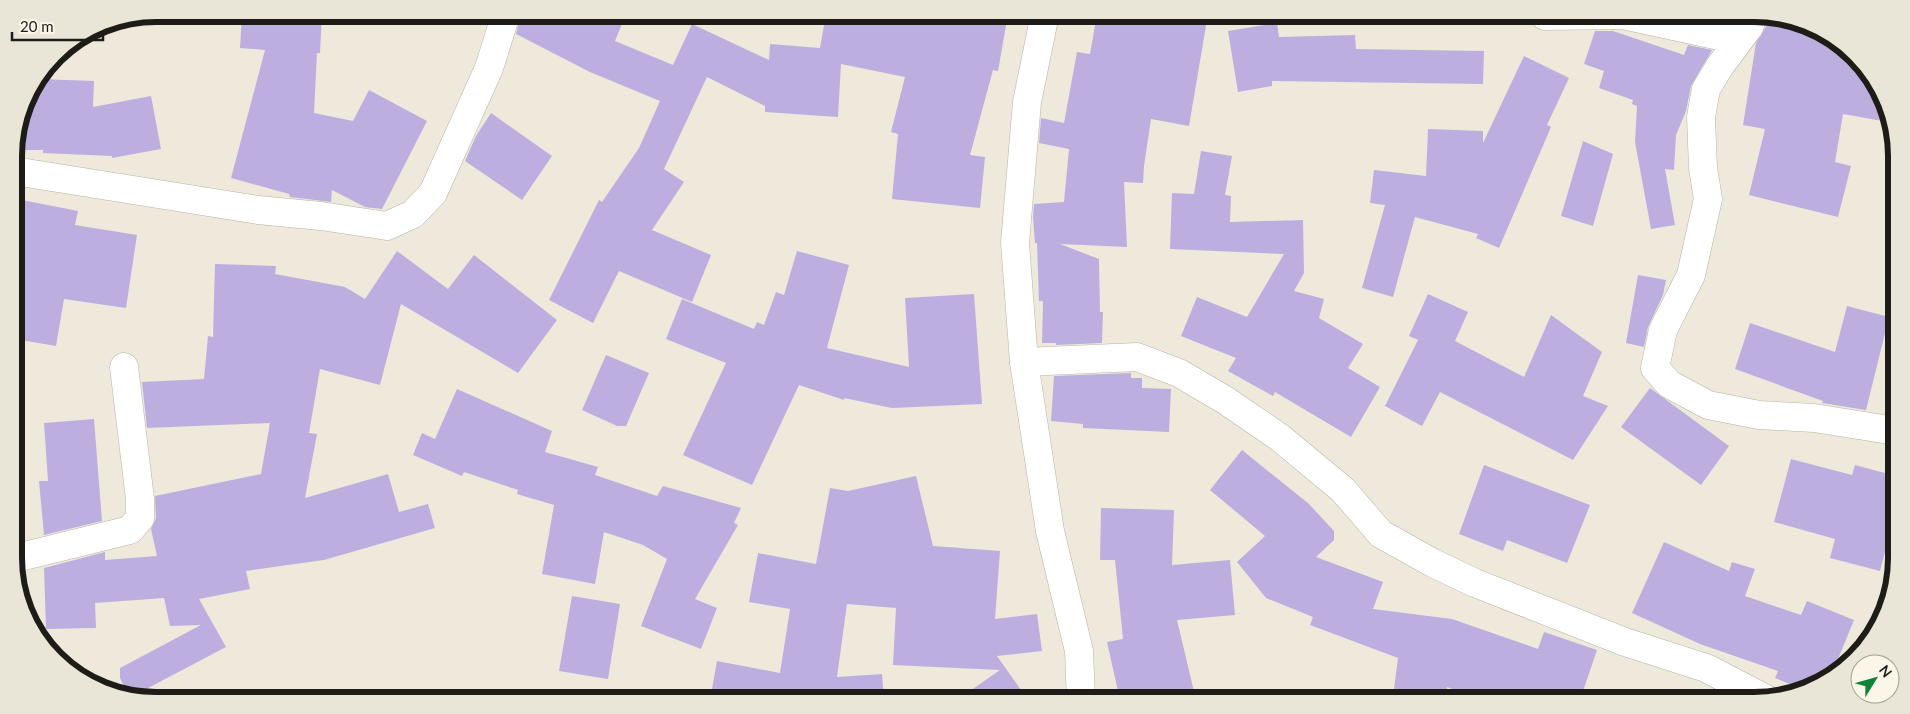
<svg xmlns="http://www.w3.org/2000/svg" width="1910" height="714" font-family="Lato,sans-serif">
  <rect width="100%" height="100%" fill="#eee9db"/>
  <!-- building -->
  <g fill="#bcafe0">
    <polygon points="242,14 322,14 320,53 317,53 314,113 353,121 369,90 427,121 382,209 365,207 332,190 331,202 290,197 289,194 231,178 265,50 240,48"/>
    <polygon points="521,14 626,14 615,41 673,65 692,24 769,60 770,44 820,48 826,14 971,14 1007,20 998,71 993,70 970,155 985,157 980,208 892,199 898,134 891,132 905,77 841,64 838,117 765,112 765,106 707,77 664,169 684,182 652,230 711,255 692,302 619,271 593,323 549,300 599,200 602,202 639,148 660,101 590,72 516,34"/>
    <polygon points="1097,14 1208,14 1189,126 1151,119 1144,166 1143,183 1124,182 1127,247 1060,244 1099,259 1100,312 1103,312 1102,343 1056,345 1056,343 1042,343 1043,301 1039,301 1037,243 1035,243 1033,217 1034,204 1064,202 1069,149 1039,143 1041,118 1064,123 1077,52 1090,54"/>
    <polygon points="1779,18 1800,21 1861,63 1888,122 1843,114 1835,162 1851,166 1838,217 1749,195 1765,129 1743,125 1756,43 1767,25 1777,27"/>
    <polygon points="1277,23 1279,37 1355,35 1356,49 1484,51 1483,84 1272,81 1272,86 1238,92 1228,31"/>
    <polygon points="1595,31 1613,31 1684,55 1688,45 1712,50 1691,86 1686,111 1676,135 1674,170 1665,169 1675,225 1651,229 1635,142 1637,106 1632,104 1633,100 1599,88 1604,71 1584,64"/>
    <polygon points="1524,56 1569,78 1547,125 1551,127 1499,248 1476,238 1478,234 1415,217 1393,297 1362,288 1385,205 1370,203 1374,170 1426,176 1428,129 1483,131 1483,143"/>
    <polygon points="40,79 94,81 93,107 151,96 161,149 112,158 112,156 43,153 43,150 14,150 28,94"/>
    <polygon points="491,113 552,156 522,200 465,161 476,136"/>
    <polygon points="1583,141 1613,154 1593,226 1561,216"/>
    <polygon points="1201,151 1232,156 1225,195 1231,196 1230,222 1303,220 1304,273 1294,291 1324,299 1319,318 1363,344 1348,368 1380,387 1351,437 1275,392 1273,396 1228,371 1236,358 1181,336 1197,297 1247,317 1284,254 1170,249 1172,193 1194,194"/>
    <polygon points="22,200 78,211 75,225 137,235 126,308 64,299 56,346 15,339 14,225 17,225"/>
    <polygon points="397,251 448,289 474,255 557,320 518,373 401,304 380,385 320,369 309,433 317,434 305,498 388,474 399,512 428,504 435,528 324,560 246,571 250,589 199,599 226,647 133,696 129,696 120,678 120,668 201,625 170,626 164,598 95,603 96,628 46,629 44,568 105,552 105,560 157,556 151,529 156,518 155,496 261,474 270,423 147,428 142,382 204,379 208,336 213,337 215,264 276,266 275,274 345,287 365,299"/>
    <polygon points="797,251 849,265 827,348 909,367 905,298 974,294 982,404 892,408 844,398 844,400 799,385 752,485 683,455 726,363 666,339 682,299 754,329 757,322 764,325 776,292 784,295"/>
    <polygon points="1638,275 1666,280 1663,295 1648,327 1644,347 1626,343"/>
    <polygon points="1428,294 1468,312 1455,341 1524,377 1551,315 1602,352 1583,396 1608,406 1573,460 1440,392 1422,426 1385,406 1418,340 1409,336"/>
    <polygon points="1847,306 1889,317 1866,410 1822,403 1823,401 1735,369 1750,323 1835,352"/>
    <polygon points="606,355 649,373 626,426 617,426 582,410"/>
    <polygon points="1131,373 1131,378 1142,378 1142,388 1171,389 1169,432 1083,428 1083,424 1051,421 1054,376"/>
    <polygon points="1650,388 1729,446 1701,485 1621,427"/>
    <polygon points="457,389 552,431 545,452 598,467 595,475 657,496 663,486 741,508 734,523 738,525 695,599 717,608 701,649 641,626 667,559 643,545 604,532 595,584 542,574 554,505 517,494 518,490 464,472 462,476 413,455 422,433 435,439"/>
    <polygon points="94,419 102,521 44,535 39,481 48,481 44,423"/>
    <polygon points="1242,450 1309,504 1334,531 1334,540 1316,557 1383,582 1373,609 1452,619 1538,649 1544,632 1597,650 1580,700 1484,700 1447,687 1446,695 1394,689 1398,658 1310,625 1313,617 1266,598 1237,562 1265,536 1210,490"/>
    <polygon points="1791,459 1852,475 1855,465 1896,476 1896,510 1880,571 1830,558 1835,539 1774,522"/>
    <polygon points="1484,465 1590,505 1567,563 1507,540 1503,551 1459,534"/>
    <polygon points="916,476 933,546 1000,551 995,619 1037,614 1042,651 997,656 1028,700 957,700 1000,670 893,665 896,608 847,604 837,677 882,674 884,700 710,700 717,661 780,673 790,609 749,602 758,553 816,564 830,488 848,491"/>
    <polygon points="1101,508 1174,510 1172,565 1230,560 1235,615 1177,620 1196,700 1120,700 1107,642 1123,639 1115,560 1100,560"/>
    <polygon points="1664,542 1729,571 1732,562 1755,569 1745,596 1801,615 1807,601 1854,620 1832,674 1797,687 1775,678 1778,671 1700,644 1632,613"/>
    <polygon points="572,596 620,604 608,679 559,671"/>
  </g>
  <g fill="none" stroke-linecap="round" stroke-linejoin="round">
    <!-- minor casing -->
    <g stroke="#b7b2a4" stroke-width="29">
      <g id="minor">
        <polyline points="1045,14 1027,102 1015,243 1024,362 1050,531 1079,651 1081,700"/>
        <polyline points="1754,14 1749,27 1720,66 1706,89 1701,117 1703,168 1708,199 1691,275 1663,330 1655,368 1669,384 1708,405 1759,415 1814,418 1896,431"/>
        <polyline points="1545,16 1623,15 1729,38 1749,27"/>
        <polyline points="14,171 258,210 321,216 387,226 413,214 433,193 489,68 506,14"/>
        <polyline points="1024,362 1137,357 1179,373 1225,400 1279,437 1343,490 1381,534 1433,563 1475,583 1625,642 1706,668 1766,699"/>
        <polyline points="16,558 130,530 140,518 140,499 124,367"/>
      </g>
    </g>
    <!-- minor -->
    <use href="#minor" stroke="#fff" stroke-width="28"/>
  </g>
  <!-- crop -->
  <path d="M0 0H1910V714H0ZM156 22H1754A134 134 0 0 1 1888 156V558A134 134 0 0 1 1754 692H156A134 134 0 0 1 22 558V156A134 134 0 0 1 156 22Z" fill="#e9e5d7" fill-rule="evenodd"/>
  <path fill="none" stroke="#1e1c17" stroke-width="6" d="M156 22H1754A134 134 0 0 1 1888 156V558A134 134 0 0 1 1754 692H156A134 134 0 0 1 22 558V156A134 134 0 0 1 156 22Z"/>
  <!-- north arrow -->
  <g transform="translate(1875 679) rotate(53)"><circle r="24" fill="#fbf6e8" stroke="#a39f94"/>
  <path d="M0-4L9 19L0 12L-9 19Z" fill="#0f8239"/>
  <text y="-8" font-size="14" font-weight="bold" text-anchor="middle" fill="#1e1c17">N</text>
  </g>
  <!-- scale -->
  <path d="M12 32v8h91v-8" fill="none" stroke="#1e1c17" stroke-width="2.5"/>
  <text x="20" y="32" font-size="15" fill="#1e1c17" stroke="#fbf6e8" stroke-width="4" paint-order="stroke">20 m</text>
</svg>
